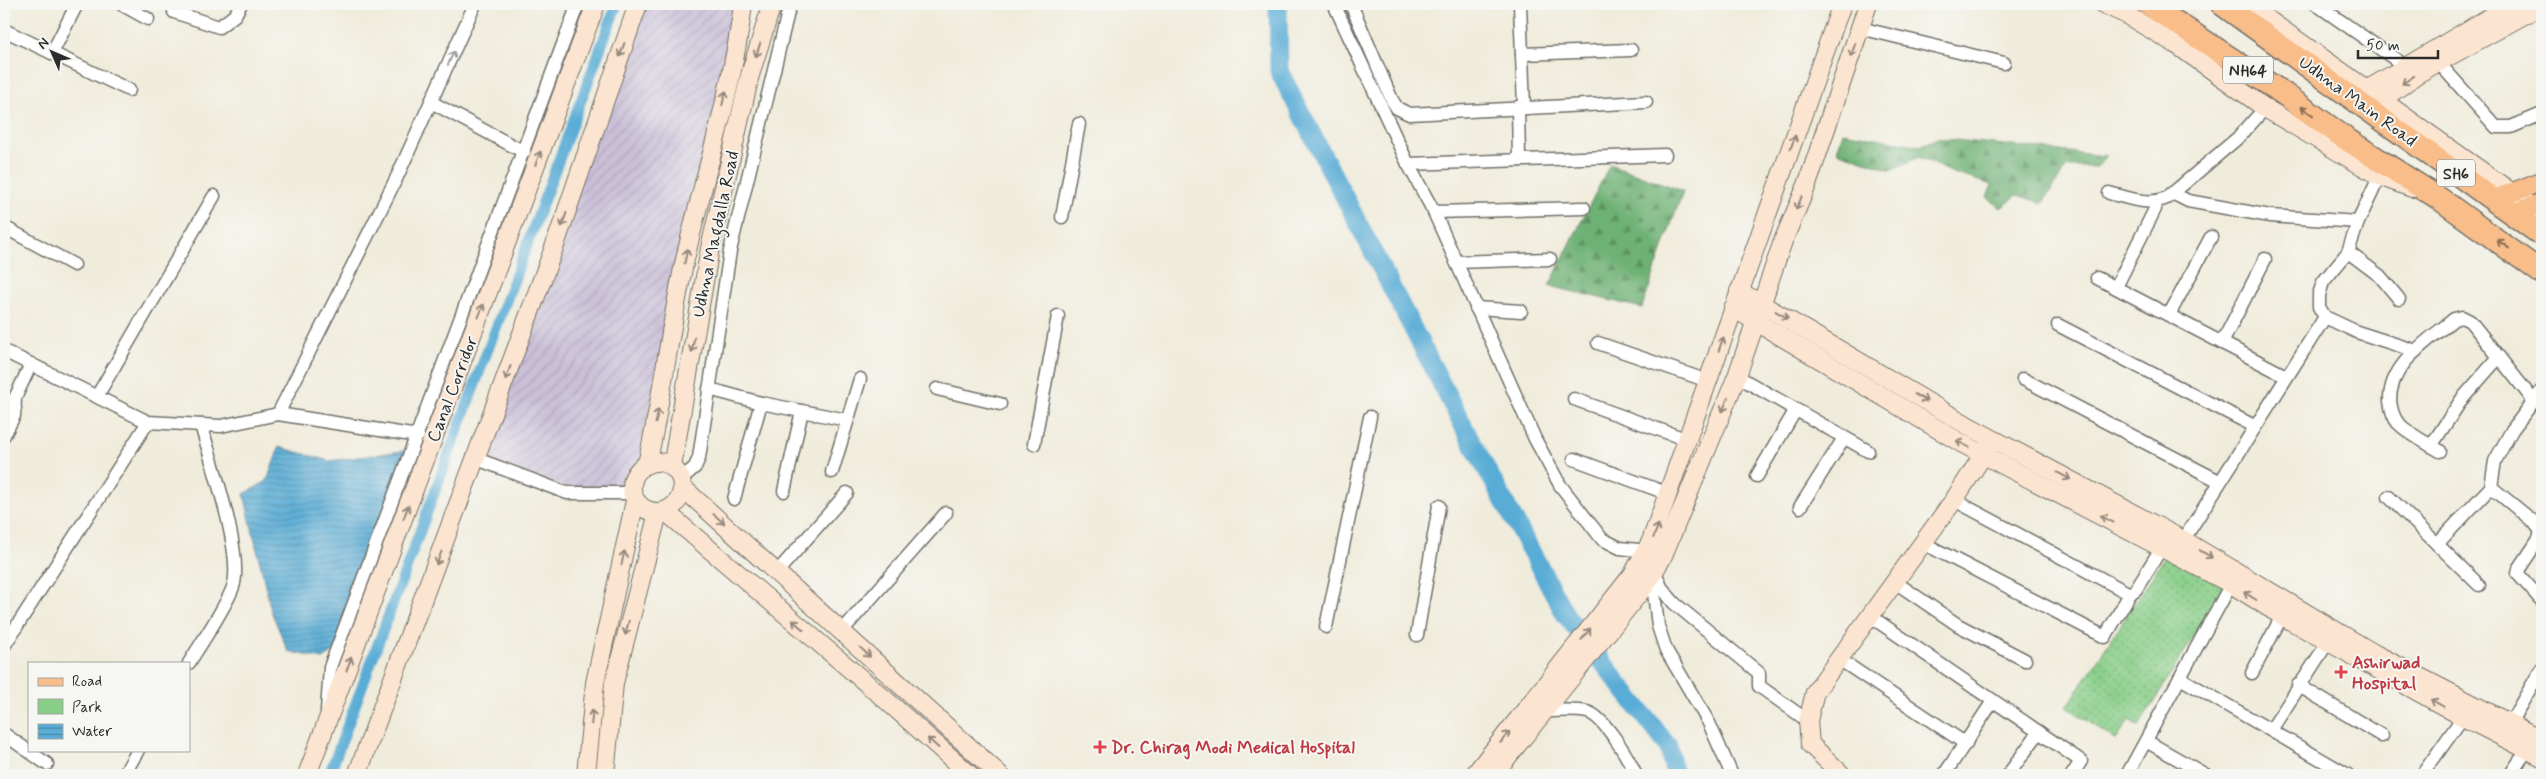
<svg xmlns="http://www.w3.org/2000/svg" width="2546" height="779" font-family="Mynerve,sans-serif">
  <defs>
    <pattern id="industrial-furrows" width="10" height="10" patternUnits="userSpaceOnUse" patternTransform="scale(1.25)"><rect width="10" height="10" fill="#c9bfd7"/><path d="M-1 1l2-2M0 10L10 0M9 11l2-2" fill="none" stroke="#ada4b9"/></pattern>
    <pattern id="green-dots" width="8" height="8" patternUnits="userSpaceOnUse" patternTransform="scale(1.25)"><rect width="8" height="8" fill="#88ce88"/><path d="M2 2h.1M6 6h.1" fill="none" stroke="#6fa76f" stroke-width="1.8" stroke-linecap="round"/></pattern>
    <pattern id="forest-firs" width="22" height="20" patternUnits="userSpaceOnUse" patternTransform="scale(1.25)"><rect width="22" height="20" fill="#6eb174"/><path d="M5 1l3.5 6h-7zM16 11l3.5 6h-7z" fill="#5b905f"/></pattern>
    <pattern id="water-rules" width="6" height="5" patternUnits="userSpaceOnUse" patternTransform="scale(1.25)"><rect width="6" height="5" fill="#59acd5"/><path d="M0 2.5h6" fill="none" stroke="#4a8cad"/></pattern>
  </defs>
  <rect width="100%" height="100%" fill="#f6f6f2"/>
  <filter id="ink" filterUnits="userSpaceOnUse"><feTurbulence type="fractalNoise" baseFrequency=".02" numOctaves="2"/><feDisplacementMap in="SourceGraphic" scale="10" xChannelSelector="R" yChannelSelector="G"/><feConvolveMatrix kernelMatrix="1 2 1 2 8 2 1 2 1" color-interpolation-filters="sRGB"/></filter>
  <filter id="wash" filterUnits="userSpaceOnUse"><feTurbulence type="fractalNoise" baseFrequency=".0096" numOctaves="4" result="noise"/><feDisplacementMap in="SourceGraphic" scale="20" xChannelSelector="R" yChannelSelector="G"/><feGaussianBlur stdDeviation="1.12" result="paint"/><feColorMatrix in="noise" values="0 0 0 0 0 0 0 0 0 0 0 0 0 0 0 0 0 1.4 0 .05"/><feComposite in="paint" operator="in"/></filter>
  <g filter="url(#wash)">
    <rect width="100%" height="100%" fill="#f0ecdb"/>
    <!-- industrial -->
    <polygon fill="url(#industrial-furrows)" points="641,4 739,4 639,467 633,474 629,490 577,492 481,458"/>
    <!-- green -->
    <polygon fill="url(#green-dots)" stroke="#5a7c5a" points="2165,557 2225,585 2139,726 2129,720 2116,740 2067,707"/>
    <!-- forest -->
    <g fill="url(#forest-firs)" stroke="#4c6e50">
      <polygon points="1843,132 1920,146 1937,138 2107,156 2097,167 2067,167 2043,203 2017,195 2001,208 1987,197 1992,185 1953,173 1919,157 1891,170 1837,151"/>
      <polygon points="1610,164 1683,191 1642,308 1549,286"/>
    </g>
    <!-- water -->
    <polygon fill="url(#water-rules)" stroke="#426c80" points="279,447 330,461 431,447 352,640 323,659 288,651 271,611 244,494 267,481"/>
    <g fill="none" stroke-linecap="round" stroke-linejoin="round">
      <!-- canal -->
      <polyline stroke="#59acd5" stroke-width="11" points="329,775 617,4"/>
      <!-- river -->
      <polyline stroke="#59acd5" stroke-width="19" points="1278,4 1279,71 1467,433 1565,614 1668,746 1675,775"/>
    </g>
  </g>
  <g filter="url(#ink)">
    <g fill="none" stroke-linecap="round" stroke-linejoin="round">
      <!-- street casing -->
      <g stroke="#706f69" stroke-width="15">
        <g id="street">
          <polyline points="121,4 148,19"/>
          <polyline points="1334,4 1408,164 1434,212 1535,439 1560,485 1602,539 1620,548 1647,551"/>
          <polyline points="1351,4 1392,100 1397,108 1409,114 1646,102"/>
          <polyline points="1520,4 1524,107"/>
          <polyline points="2316,4 2405,66"/>
          <polyline points="174,12 219,27 235,15 241,4"/>
          <polyline points="1860,28 2004,63"/>
          <polyline points="4,30 129,90"/>
          <polyline points="52,53 77,4"/>
          <polyline points="1522,54 1631,50"/>
          <polyline points="2438,62 2496,127 2511,127 2542,114"/>
          <polyline points="431,102 524,152"/>
          <polyline points="1518,107 1519,160"/>
          <polyline points="1408,164 1665,155"/>
          <polyline points="2383,169 2358,222 2348,252 2323,282 2319,295 2319,307 2325,317 2357,332 2416,351"/>
          <path d="M 2109,193 C 2129,198 2147,206 2167,198 L 2240,136 L 2265,108"/>
          <polyline points="2172,193 2188,201 2270,216 2358,222"/>
          <polyline points="1434,212 1584,208"/>
          <polyline points="1062,217 1079,124"/>
          <polyline points="4,227 74,265"/>
          <polyline points="2348,252 2380,276 2399,299"/>
          <polyline points="1456,262 1550,259"/>
          <polyline points="2097,278 2286,376"/>
          <polyline points="2116,287 2155,209 2155,202"/>
          <polyline points="1476,308 1521,311"/>
          <polyline points="2169,315 2211,237"/>
          <polyline points="2058,325 2254,426"/>
          <polyline points="1598,343 1708,381"/>
          <polyline points="2222,343 2265,259"/>
          <polyline points="4,351 148,422 221,426 278,414 397,177 475,4"/>
          <polyline points="1737,376 1868,451"/>
          <polyline points="2023,379 2219,481"/>
          <polyline points="709,389 761,403 847,420"/>
          <polyline points="937,389 1000,404"/>
          <polyline points="97,396 214,196"/>
          <polyline points="1574,399 1688,440"/>
          <polyline points="4,402 15,408"/>
          <polyline points="278,414 418,436"/>
          <polyline points="4,435 14,416 15,398 31,364"/>
          <polyline points="1034,444 1058,316"/>
          <polyline points="2431,446 2462,399 2499,357"/>
          <path d="M 2440,451 C 2425,442 2410,435 2398,423 C 2393,417 2391,409 2390,401 C 2389,364 2428,341 2454,319 L 2462,317 L 2470,321 L 2534,401"/>
          <polyline points="477,459 567,493 632,493"/>
          <polyline points="1574,459 1669,494"/>
          <polyline points="832,472 860,379"/>
          <polyline points="1757,476 1795,411"/>
          <polyline points="681,479 695,467 699,458 730,251 790,4"/>
          <polyline points="2491,487 2534,522 2540,530"/>
          <polyline points="784,491 802,411"/>
          <polyline points="2389,497 2479,585"/>
          <polyline points="734,499 761,403"/>
          <polyline points="1954,500 2130,594"/>
          <polyline points="1800,507 1844,438"/>
          <polyline points="2542,528 2539,539 2519,569 2518,574 2542,601"/>
          <polyline points="1923,543 2105,637 2130,594 2136,589 2162,547"/>
          <polyline points="2437,544 2491,487 2495,461 2512,430 2542,390"/>
          <polyline points="2179,547 2325,317"/>
          <polyline points="1655,571 1661,587 1674,603 1759,673 1759,686 1808,721"/>
          <polyline points="777,572 847,493"/>
          <polyline points="1652,576 1658,626 1666,650 1709,723 1732,775"/>
          <polyline points="1895,582 1958,625 2025,660"/>
          <polyline points="1870,616 2081,761 2072,775"/>
          <polyline points="1326,627 1370,417"/>
          <polyline points="842,631 946,513"/>
          <polyline points="1417,635 1439,506"/>
          <polyline points="4,646 148,422"/>
          <polyline points="1839,659 1966,744"/>
          <path d="M 189,663 C 201,643 225,609 233,587 C 244,555 211,461 201,425"/>
          <polyline points="2252,673 2282,616"/>
          <polyline points="2180,678 2348,775"/>
          <polyline points="2298,685 2382,736"/>
          <polyline points="327,711 330,667 578,4"/>
          <path d="M 1545,711 C 1558,711 1574,709 1587,712 C 1604,716 1629,759 1636,775"/>
          <polyline points="2271,730 2328,642"/>
          <polyline points="2506,730 2542,668"/>
          <polyline points="4,734 47,764"/>
          <polyline points="2146,741 2206,775"/>
          <polyline points="124,775 138,750"/>
          <polyline points="1944,775 1993,701"/>
          <polyline points="2008,775 2039,732"/>
          <polyline points="2127,775 2231,584"/>
          <polyline points="2422,775 2463,717"/>
          <polyline points="2510,775 2527,750"/>
        </g>
      </g>
      <!-- secondary casing -->
      <g stroke="#706f69" stroke-width="20">
        <g id="secondary">
          <polyline points="2103,4 2125,14 2177,45 2265,108 2379,176 2412,188"/>
          <polyline points="2246,4 2542,214"/>
          <polyline points="2358,95 2512,4"/>
          <polyline points="2374,106 2417,74 2542,5"/>
          <polyline points="1739,291 1972,428 2183,540 2375,654 2542,740"/>
          <polyline points="1733,308 1963,444 2231,584 2282,616 2463,717 2542,757"/>
          <circle cx="657" cy="487" r="25"/>
          <path d="M 647,464 C 663,395 670,324 686,255 C 705,172 733,89 743,4"/>
          <polyline points="672,467 710,248 750,75 772,4"/>
          <polyline points="682,487 1000,775"/>
          <polyline points="666,512 886,700 970,775"/>
          <polyline points="307,775 596,4"/>
          <polyline points="357,775 555,245 638,4"/>
          <polyline points="586,775 595,683 635,501"/>
          <polyline points="605,775 614,683 658,513"/>
          <polyline points="1474,775 1633,574 1651,541 1842,4"/>
          <polyline points="1493,775 1645,586 1662,558 1737,376 1783,241 1807,185 1868,4"/>
          <polyline points="1842,775 1810,744 1808,721 1815,692 1954,500 1989,446"/>
        </g>
      </g>
      <!-- primary casing -->
      <g stroke="#706f69" stroke-width="21">
        <g id="primary">
          <polyline points="2493,200 2542,181"/>
          <polyline points="2512,214 2542,203"/>
        </g>
      </g>
      <!-- highway casing -->
      <g stroke="#706f69" stroke-width="25">
        <g id="highway">
          <polyline points="2148,4 2284,94 2346,139 2440,199 2542,273"/>
          <polyline points="2222,4 2542,235"/>
        </g>
      </g>
      <!-- street -->
      <use href="#street" stroke="#fff" stroke-width="12"/>
      <!-- secondary -->
      <use href="#secondary" stroke="#fce5d0" stroke-width="18"/>
      <!-- primary -->
      <use href="#primary" stroke="#f8bd89" stroke-width="19"/>
      <!-- highway -->
      <use href="#highway" stroke="#f8bd89" stroke-width="22"/>
    </g>
    <!-- one-way arrows -->
    <defs><path id="oneway-shaft" d="M-6 0H5M1.5-3L5.5 0L1.5 3" fill="none" stroke-width="1.6" stroke-linecap="round" stroke-linejoin="round" transform="scale(1.25)"/></defs>
    <g stroke="#94887e">
      <use href="#oneway-shaft" transform="translate(622 50) rotate(109)"/>
      <use href="#oneway-shaft" transform="translate(758 50) rotate(108)"/>
      <use href="#oneway-shaft" transform="translate(1853 50) rotate(109)"/>
      <use href="#oneway-shaft" transform="translate(2408 80) rotate(146)"/>
      <use href="#oneway-shaft" transform="translate(724 98) rotate(-76)"/>
      <use href="#oneway-shaft" transform="translate(1793 142) rotate(-70)"/>
      <use href="#oneway-shaft" transform="translate(538 158) rotate(-69)"/>
      <use href="#oneway-shaft" transform="translate(1799 203) rotate(113)"/>
      <use href="#oneway-shaft" transform="translate(564 220) rotate(109)"/>
      <use href="#oneway-shaft" transform="translate(686 256) rotate(-78)"/>
      <use href="#oneway-shaft" transform="translate(481 311) rotate(-69)"/>
      <use href="#oneway-shaft" transform="translate(1782 315) rotate(31)"/>
      <use href="#oneway-shaft" transform="translate(1721 344) rotate(-71)"/>
      <use href="#oneway-shaft" transform="translate(693 345) rotate(100)"/>
      <use href="#oneway-shaft" transform="translate(508 373) rotate(110)"/>
      <use href="#oneway-shaft" transform="translate(1921 398) rotate(31)"/>
      <use href="#oneway-shaft" transform="translate(1725 405) rotate(112)"/>
      <use href="#oneway-shaft" transform="translate(657 416) rotate(-79)"/>
      <use href="#oneway-shaft" transform="translate(1963 444) rotate(-152)"/>
      <use href="#oneway-shaft" transform="translate(2064 476) rotate(28)"/>
      <use href="#oneway-shaft" transform="translate(406 512) rotate(-69)"/>
      <use href="#oneway-shaft" transform="translate(719 519) rotate(41)"/>
      <use href="#oneway-shaft" transform="translate(2107 519) rotate(-152)"/>
      <use href="#oneway-shaft" transform="translate(1656 531) rotate(-69)"/>
      <use href="#oneway-shaft" transform="translate(2206 554) rotate(31)"/>
      <use href="#oneway-shaft" transform="translate(439 558) rotate(111)"/>
      <use href="#oneway-shaft" transform="translate(623 558) rotate(-78)"/>
      <use href="#oneway-shaft" transform="translate(2250 596) rotate(-148)"/>
      <use href="#oneway-shaft" transform="translate(798 625) rotate(-139)"/>
      <use href="#oneway-shaft" transform="translate(627 628) rotate(104)"/>
      <use href="#oneway-shaft" transform="translate(1586 634) rotate(-52)"/>
      <use href="#oneway-shaft" transform="translate(865 652) rotate(43)"/>
      <use href="#oneway-shaft" transform="translate(349 664) rotate(-69)"/>
      <use href="#oneway-shaft" transform="translate(2437 703) rotate(-151)"/>
      <use href="#oneway-shaft" transform="translate(592 717) rotate(-84)"/>
      <use href="#oneway-shaft" transform="translate(1505 737) rotate(-51)"/>
      <use href="#oneway-shaft" transform="translate(933 743) rotate(-138)"/>
    </g>
    <use stroke="#a0a0a0" href="#oneway-shaft" transform="translate(451 58) rotate(-66)"/>
    <g stroke="#876d55">
      <use href="#oneway-shaft" transform="translate(2307 111) rotate(-144)"/>
      <use href="#oneway-shaft" transform="translate(2503 244) rotate(-144)"/>
    </g>
  </g>
  <!-- markers -->
  <g fill="#e0444e" stroke="#f6f6f2" stroke-width="2">
    <path d="M2338.5 664.5h5v5h5v5h-5v5h-5v-5h-5v-5h5z"/>
    <path d="M1097.5 739.5h5v5h5v5h-5v5h-5v-5h-5v-5h5z"/>
  </g>
  <g text-anchor="middle" stroke-width="4" stroke-linejoin="round" paint-order="stroke">
    <!-- shield labels -->
    <g fill="#f6f6f2" stroke="#686867" stroke-width="1">
      <rect x="2223" y="56.5" width="50" height="27" rx="4"/>
      <rect x="2437" y="159.5" width="38" height="27" rx="4"/>
    </g>
    <g font-size="16" font-weight="bold" fill="#2b2b2b">
      <text x="2248" y="76">NH64</text>
      <text x="2456" y="179">SH6</text>
    </g>
    <!-- street labels -->
    <g font-size="18" fill="#2b2b2b" stroke="#f6f6f2">
      <text transform="translate(2358 101) rotate(36)" y="6">Udhna Main Road</text>
      <text transform="translate(715 234) rotate(-78)" y="6">Udhna Magdalla Road</text>
      <text transform="translate(452 389) rotate(-69)" y="6">Canal Corridor</text>
    </g>
    <!-- health labels -->
    <g font-size="18" font-weight="bold" fill="#be3a42" stroke="#f6f6f2" text-anchor="start">
      <text x="2352" y="668">Ashirwad<tspan x="2352" dy="21">Hospital</tspan></text>
      <text x="1111" y="753">Dr. Chirag Modi Medical Hospital</text>
    </g>
  </g>
  <!-- margin -->
  <rect width="2546" height="779" fill="none" stroke="#f6f6f2" stroke-width="20"/>
  <!-- legend -->
  <rect x="28" y="662" width="162" height="90" fill="#f6f6f2" stroke="#a5a5a2"/>
  <rect x="38" y="678" width="25" height="8" fill="#f8bd89" stroke="#a5a5a2"/>
  <text x="72" y="686" font-size="15" fill="#2b2b2b">Road</text>
  <rect x="38" y="699" width="25" height="15" fill="#88ce88" stroke="#a5a5a2"/>
  <text x="72" y="712" font-size="15" fill="#2b2b2b">Park</text>
  <rect x="38" y="724" width="25" height="15" fill="url(#water-rules)" stroke="#a5a5a2"/>
  <text x="72" y="736" font-size="15" fill="#2b2b2b">Water</text>
  <!-- north arrow -->
  <g transform="translate(52 52) rotate(315)" stroke="#f6f6f2" stroke-width="4" paint-order="stroke">
  <path d="M0-4L9 19L0 12L-9 19Z" fill="#2b2b2b"/>
  <text y="-8" font-size="14" font-weight="bold" text-anchor="middle" fill="#2b2b2b">N</text>
  </g>
  <!-- scale -->
  <path d="M2358 50v8h80v-8" fill="none" stroke="#2b2b2b" stroke-width="2.5"/>
  <text x="2366" y="50" font-size="15" fill="#2b2b2b" stroke="#f6f6f2" stroke-width="4" paint-order="stroke">50 m</text>
</svg>
